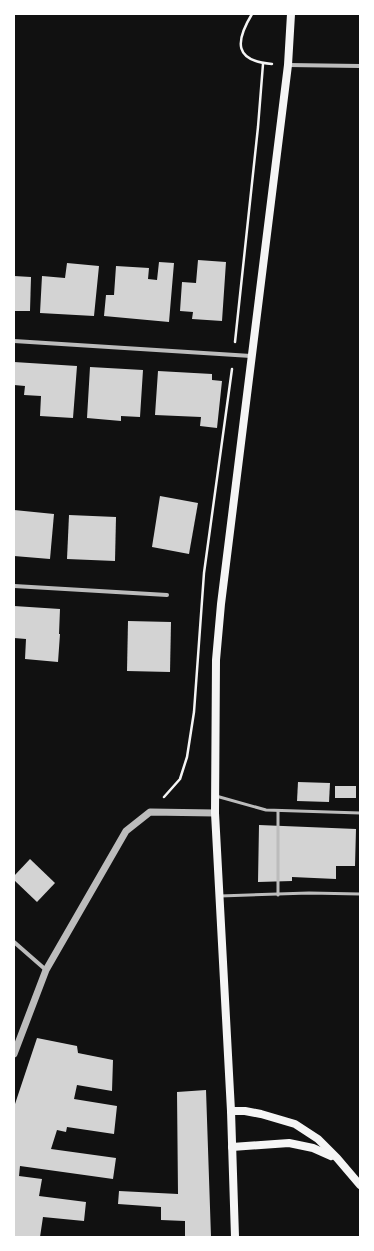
<svg xmlns="http://www.w3.org/2000/svg" width="374" height="1251" font-family="'PT Sans',sans-serif">
  <rect width="100%" height="100%" fill="#111"/>
  <!-- building -->
  <g fill="#d3d3d3">
    <polygon points="198,260 226,262 222,321 192,319 193,312 180,311 182,282 196,283"/>
    <polygon points="159,262 174,263 169,322 104,316 106,295 114,295 116,266 149,268 148,279 157,280"/>
    <polygon points="67,263 99,266 94,316 40,313 42,276 65,278"/>
    <polygon points="14,276 31,277 30,311 14,311"/>
    <polygon points="14,362 77,366 73,418 40,416 41,396 24,395 25,386 14,385"/>
    <polygon points="90,367 143,370 140,417 121,416 121,421 87,418"/>
    <polygon points="158,371 212,374 212,380 222,381 217,428 200,426 201,417 155,415"/>
    <polygon points="160,496 198,503 189,554 152,547"/>
    <polygon points="14,510 54,514 50,559 14,556"/>
    <polygon points="69,515 116,517 115,561 67,559"/>
    <polygon points="14,606 60,609 59,634 60,634 58,662 25,659 26,639 14,638"/>
    <polygon points="128,621 171,622 170,672 127,671"/>
    <polygon points="298,782 330,783 329,802 297,801"/>
    <rect x="335" y="786" width="21" height="12"/>
    <polygon points="259,825 356,829 355,866 336,866 336,879 292,877 292,881 258,882"/>
    <polygon points="30,859 55,883 37,902 14,880 14,876"/>
    <polygon points="37,1038 77,1046 78,1053 113,1060 112,1091 77,1085 74,1099 117,1106 114,1134 67,1127 66,1132 57,1130 51,1149 116,1158 113,1179 20,1166 19,1176 42,1179 39,1196 86,1202 84,1221 43,1217 40,1237 14,1237 14,1107"/>
    <polygon points="206,1090 211,1237 185,1237 185,1221 161,1220 161,1207 118,1204 119,1191 178,1194 177,1092"/>
  </g>
  <g fill="none" stroke-linecap="round" stroke-linejoin="round">
    <!-- path -->
    <g stroke="#f5f5f5" stroke-width="2.5">
      <path d="M 252,14 C 235,42 234,61 272,64"/>
      <polyline points="235,342 258,127 263,64"/>
      <polyline points="164,797 180,779 187,757 194,712 204,573 232,369"/>
    </g>
    <!-- service -->
    <g stroke="#bcbcbc" stroke-width="3">
      <polyline points="216,796 266,810 360,813"/>
      <polyline points="278,895 278,811"/>
      <polyline points="220,896 309,893 360,894"/>
    </g>
    <!-- minor -->
    <g stroke="#bcbcbc" stroke-width="4">
      <polyline points="288,65 360,66"/>
      <polyline points="14,341 251,356"/>
      <polyline points="14,586 167,595"/>
      <polyline points="14,942 46,970"/>
    </g>
    <!-- tertiary -->
    <polyline stroke="#bcbcbc" stroke-width="7" points="14,1054 46,970 126,831 150,812 215,813"/>
    <!-- secondary -->
    <g stroke="#f5f5f5" stroke-width="8">
      <polyline points="231,1111 245,1111 261,1114 295,1124 318,1139 337,1158 360,1185"/>
      <polyline points="232,1147 289,1143 313,1148 331,1156"/>
      <polyline points="235,1237 231,1111 215,813 216,660 221,604 288,65 291,14"/>
    </g>
  </g>
  <!-- border -->
  <rect width="374" height="1251" fill="none" stroke="#ffffff" stroke-width="30"/>
</svg>
